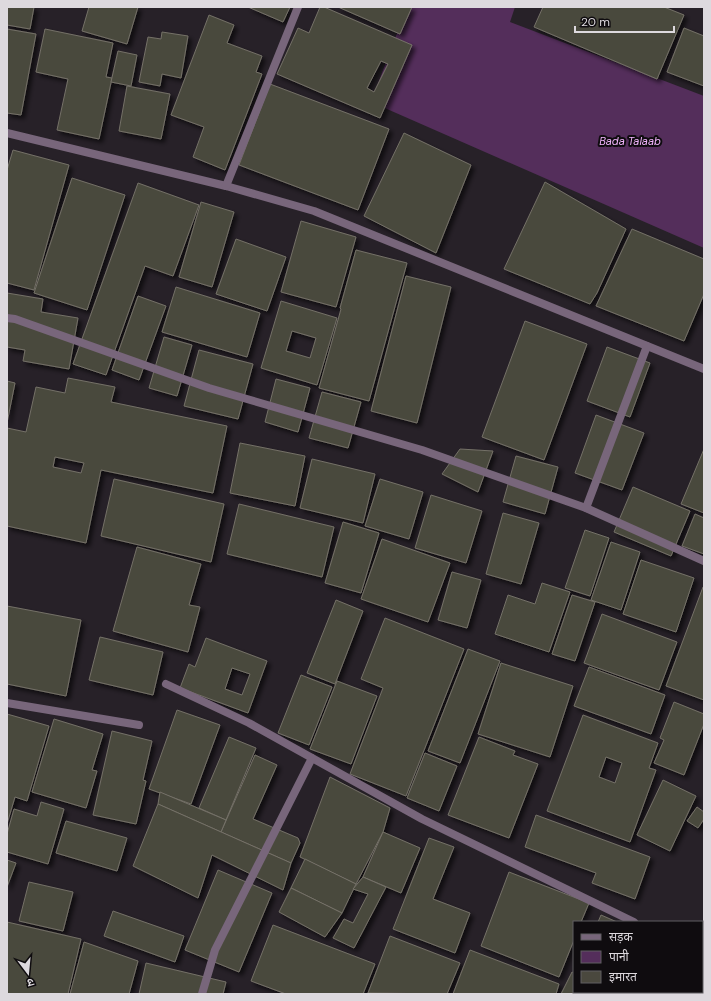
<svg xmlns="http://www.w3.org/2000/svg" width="711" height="1001" font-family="'DM Sans','Noto Sans Devanagari',sans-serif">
  <defs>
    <filter id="shadow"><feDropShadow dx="3.5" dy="3.5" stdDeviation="2" flood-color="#0009"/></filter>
  </defs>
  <rect width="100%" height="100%" fill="#272128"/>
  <!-- water -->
  <polygon fill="#542e5b" points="407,7 515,7 510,22 704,96 704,248 371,102"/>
  <!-- building -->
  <g fill="#4a483e" stroke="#747167" fill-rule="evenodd" filter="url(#shadow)">
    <polygon points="7,7 34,7 30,29 7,25"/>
    <polygon points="89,7 138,7 127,44 82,31"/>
    <polygon points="248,7 290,7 283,22"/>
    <path d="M 320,7 L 324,7 L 412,45 L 380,118 L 277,74 L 298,28 L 309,33 ZM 381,61 L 388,64 L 374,92 L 367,88 Z"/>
    <polygon points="338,7 412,7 400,34"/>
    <polygon points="543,7 664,7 684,15 657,79 534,27"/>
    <polygon points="209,15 234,25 227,43 262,56 256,72 262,74 225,170 193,157 204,127 171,115"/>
    <polygon points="684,28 704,36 704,86 667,72"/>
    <polygon points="7,29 36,34 21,115 7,113"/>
    <polygon points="45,29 113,43 106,77 112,78 99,139 57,130 68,79 36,72"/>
    <polygon points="162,32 188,36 181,78 162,74 160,86 139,82 148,37 161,39"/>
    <polygon points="118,51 137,55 131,86 111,82"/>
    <polygon points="270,84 389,129 358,210 239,165"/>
    <polygon points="127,86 170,94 161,139 119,131"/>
    <polygon points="404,133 471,165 436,253 364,216"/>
    <polygon points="13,150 69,165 34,290 7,283 7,170"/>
    <polygon points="72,178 125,195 87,310 34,293"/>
    <polygon points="545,182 626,229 597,293 590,304 504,269"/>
    <polygon points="138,183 199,205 173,276 145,266 106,375 73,364"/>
    <polygon points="201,202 234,212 212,287 179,277"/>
    <polygon points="301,221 356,237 336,307 281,292"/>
    <polygon points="632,229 704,259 704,294 684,341 596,306"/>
    <polygon points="236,239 286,257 267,311 216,294"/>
    <polygon points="356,250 407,263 369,401 319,388 341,309 340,308"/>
    <polygon points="406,276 451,287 417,423 371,411"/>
    <polygon points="176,287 260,313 247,357 162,332"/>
    <polygon points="7,293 43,299 41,312 78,318 69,369 23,361 25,350 7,347"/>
    <polygon points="138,296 166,306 139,380 112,370"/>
    <path d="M 281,301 L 337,318 L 317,385 L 261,368 ZM 292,331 L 316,338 L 310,358 L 286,351 Z"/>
    <polygon points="525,321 587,344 544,460 482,437"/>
    <polygon points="164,337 192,345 177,396 149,388"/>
    <polygon points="607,347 650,363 630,417 587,401"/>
    <polygon points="199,350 253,364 238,419 184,406"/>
    <path d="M 68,378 L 115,387 L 111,402 L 227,426 L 213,493 L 101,470 L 86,543 L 7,526 L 7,428 L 26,432 L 36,387 L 65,393 ZM 55,457 L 84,463 L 81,473 L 53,467 Z"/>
    <polygon points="276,379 310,388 298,432 265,422"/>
    <polygon points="7,381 15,383 7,423"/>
    <polygon points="322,392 361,402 348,448 309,438"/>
    <polygon points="596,415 644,433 622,490 575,473"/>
    <polygon points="240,443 305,456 295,506 230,493"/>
    <polygon points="460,449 493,451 478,492 442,474"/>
    <polygon points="704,449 704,513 681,504"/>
    <polygon points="516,456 558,467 545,514 503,502"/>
    <polygon points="312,459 375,474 363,523 300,508"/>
    <polygon points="114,479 224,504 211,562 101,536"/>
    <polygon points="380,479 423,492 409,539 365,526"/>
    <polygon points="633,487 690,511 671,556 614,532"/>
    <polygon points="431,495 482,511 466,563 415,548"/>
    <polygon points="239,504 334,527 322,577 227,554"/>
    <polygon points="503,513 539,523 521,584 486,574"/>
    <polygon points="695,514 704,518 704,554 682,546"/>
    <polygon points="343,522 379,533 361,593 325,583"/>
    <polygon points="585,530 609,538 590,596 565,588"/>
    <polygon points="382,539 450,563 428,622 361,599"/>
    <polygon points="611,542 640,552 621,610 591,600"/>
    <polygon points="137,547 201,564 189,605 200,607 188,652 113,631"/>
    <polygon points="641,560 694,578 676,632 623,614"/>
    <polygon points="452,572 481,580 467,628 438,620"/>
    <polygon points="542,583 570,592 549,652 495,634 508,595 535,604"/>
    <polygon points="703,587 704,587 704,700 666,686"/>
    <polygon points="572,595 595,602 575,661 552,654"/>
    <polygon points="336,600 363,611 335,684 307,673"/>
    <polygon points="7,606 81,620 66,696 7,684"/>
    <polygon points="602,614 677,642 659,690 584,663"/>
    <polygon points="385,618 464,649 406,796 350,774 383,688 361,679"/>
    <polygon points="100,637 163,652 153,695 89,680"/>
    <path d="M 206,638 L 267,661 L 248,713 L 180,688 L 189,664 L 195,667 ZM 232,668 L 250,674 L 242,695 L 225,689 Z"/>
    <polygon points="468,649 500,661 460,763 428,751"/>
    <polygon points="501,663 573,686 550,757 478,734"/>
    <polygon points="589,667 665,695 651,734 574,706"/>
    <polygon points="301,675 332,687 309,745 278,733"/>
    <polygon points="337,681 377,696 351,764 310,749"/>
    <polygon points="674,702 704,714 704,724 684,775 654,763 664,740 660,738"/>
    <polygon points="177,710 220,725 191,804 149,789"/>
    <polygon points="7,714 49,726 27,801 15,797 7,824"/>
    <path d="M 583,715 L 658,743 L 649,768 L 656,770 L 630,842 L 547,811 ZM 606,757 L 622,763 L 615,783 L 599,777 Z"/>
    <polygon points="54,719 103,734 92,770 97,771 86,808 32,792"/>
    <polygon points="112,731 152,741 143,780 146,781 136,824 93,815"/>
    <polygon points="229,737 256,748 226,820 199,808"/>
    <polygon points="479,737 515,751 513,755 538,764 509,838 448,815"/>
    <polygon points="425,753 457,766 439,811 407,798"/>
    <polygon points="255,755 277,765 253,819 298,838 300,843 291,863 221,832"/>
    <polygon points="330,777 390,808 383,832 356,884 300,857"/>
    <polygon points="663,780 696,796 670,851 637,835"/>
    <polygon points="160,792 226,820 221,832 158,804"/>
    <polygon points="41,802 64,809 48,864 7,852 7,834 14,809 37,816"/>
    <polygon points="158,804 291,863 283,890 212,855 198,898 133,866"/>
    <polygon points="697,807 704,812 704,819 698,828 687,821"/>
    <polygon points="536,815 650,857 635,899 592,883 596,873 525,847"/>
    <polygon points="66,821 127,838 117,871 56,853"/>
    <polygon points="383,832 420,848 401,893 363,877"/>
    <polygon points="429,838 454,847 433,899 470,913 455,953 393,929"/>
    <polygon points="305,859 356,884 342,913 291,888"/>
    <polygon points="7,860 16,863 7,887"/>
    <polygon points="218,870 272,893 239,972 185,950"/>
    <polygon points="509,872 589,903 581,922 574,922 574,940 559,977 481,946"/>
    <polygon points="363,877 386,887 354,948 333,938 344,919 353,923 368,894 353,889"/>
    <polygon points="29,882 73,892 63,931 19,921"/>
    <polygon points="291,888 342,913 325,937 279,912"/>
    <polygon points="113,911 184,936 175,962 104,936"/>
    <polygon points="601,915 617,922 598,922"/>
    <polygon points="7,922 81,939 68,994 7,994"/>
    <polygon points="273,925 375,964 363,994 286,994 251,981"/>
    <polygon points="390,936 460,963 447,994 368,993"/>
    <polygon points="84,942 138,961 129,994 70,994"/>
    <polygon points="470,950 559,984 556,994 453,994"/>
    <polygon points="146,963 226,982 223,994 139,994"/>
    <polygon points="572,972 574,973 574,992 616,992 620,994 561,994"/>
    <polygon points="634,992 661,992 660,994 638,994"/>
  </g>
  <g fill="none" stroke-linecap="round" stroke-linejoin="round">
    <!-- minor -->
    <g stroke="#78667b" stroke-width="8">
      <polyline points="7,133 226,186 314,211 704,369"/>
      <polyline points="226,186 298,7"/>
      <polyline points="7,318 15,319 209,388 422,450 586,508 704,561"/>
      <polyline points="586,508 647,346"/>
      <polyline points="166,684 249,723 422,819 634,922"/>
      <polyline points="7,703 139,725"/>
      <polyline points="702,963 704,960"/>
      <polyline points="202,994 215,950 312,758"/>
      <polyline points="681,994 683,992"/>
    </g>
  </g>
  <g text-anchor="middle" stroke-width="4" stroke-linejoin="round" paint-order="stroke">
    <!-- water labels -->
    <g font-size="11" font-style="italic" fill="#f3b5fe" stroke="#0f0c0f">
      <text x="630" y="145">Bada Talaab</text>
    </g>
  </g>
  <!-- border -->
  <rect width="711" height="1001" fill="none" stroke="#ddd9de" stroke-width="16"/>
  <!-- legend -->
  <rect x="573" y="921" width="130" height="72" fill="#0f0c0f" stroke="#615e62"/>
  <rect x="581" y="934" width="20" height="6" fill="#78667b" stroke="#615e62"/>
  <text x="609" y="941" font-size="12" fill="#ddd9de">सड़क</text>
  <rect x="581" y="951" width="20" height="12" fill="#542e5b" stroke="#615e62"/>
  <text x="609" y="961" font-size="12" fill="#ddd9de">पानी</text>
  <rect x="581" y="971" width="20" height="12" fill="#4a483e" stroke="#615e62"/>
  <text x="609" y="981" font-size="12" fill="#ddd9de">इमारत</text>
  <!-- north arrow -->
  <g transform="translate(28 973) rotate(164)" stroke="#0f0c0f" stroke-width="3" paint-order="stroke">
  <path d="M0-3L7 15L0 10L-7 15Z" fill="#ddd9de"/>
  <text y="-6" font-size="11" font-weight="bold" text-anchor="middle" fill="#ddd9de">उ</text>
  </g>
  <!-- scale -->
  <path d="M575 26v6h99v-6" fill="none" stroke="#ddd9de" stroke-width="2"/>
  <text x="581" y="26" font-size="12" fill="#ddd9de" stroke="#0f0c0f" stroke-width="3" paint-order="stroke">20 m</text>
</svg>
